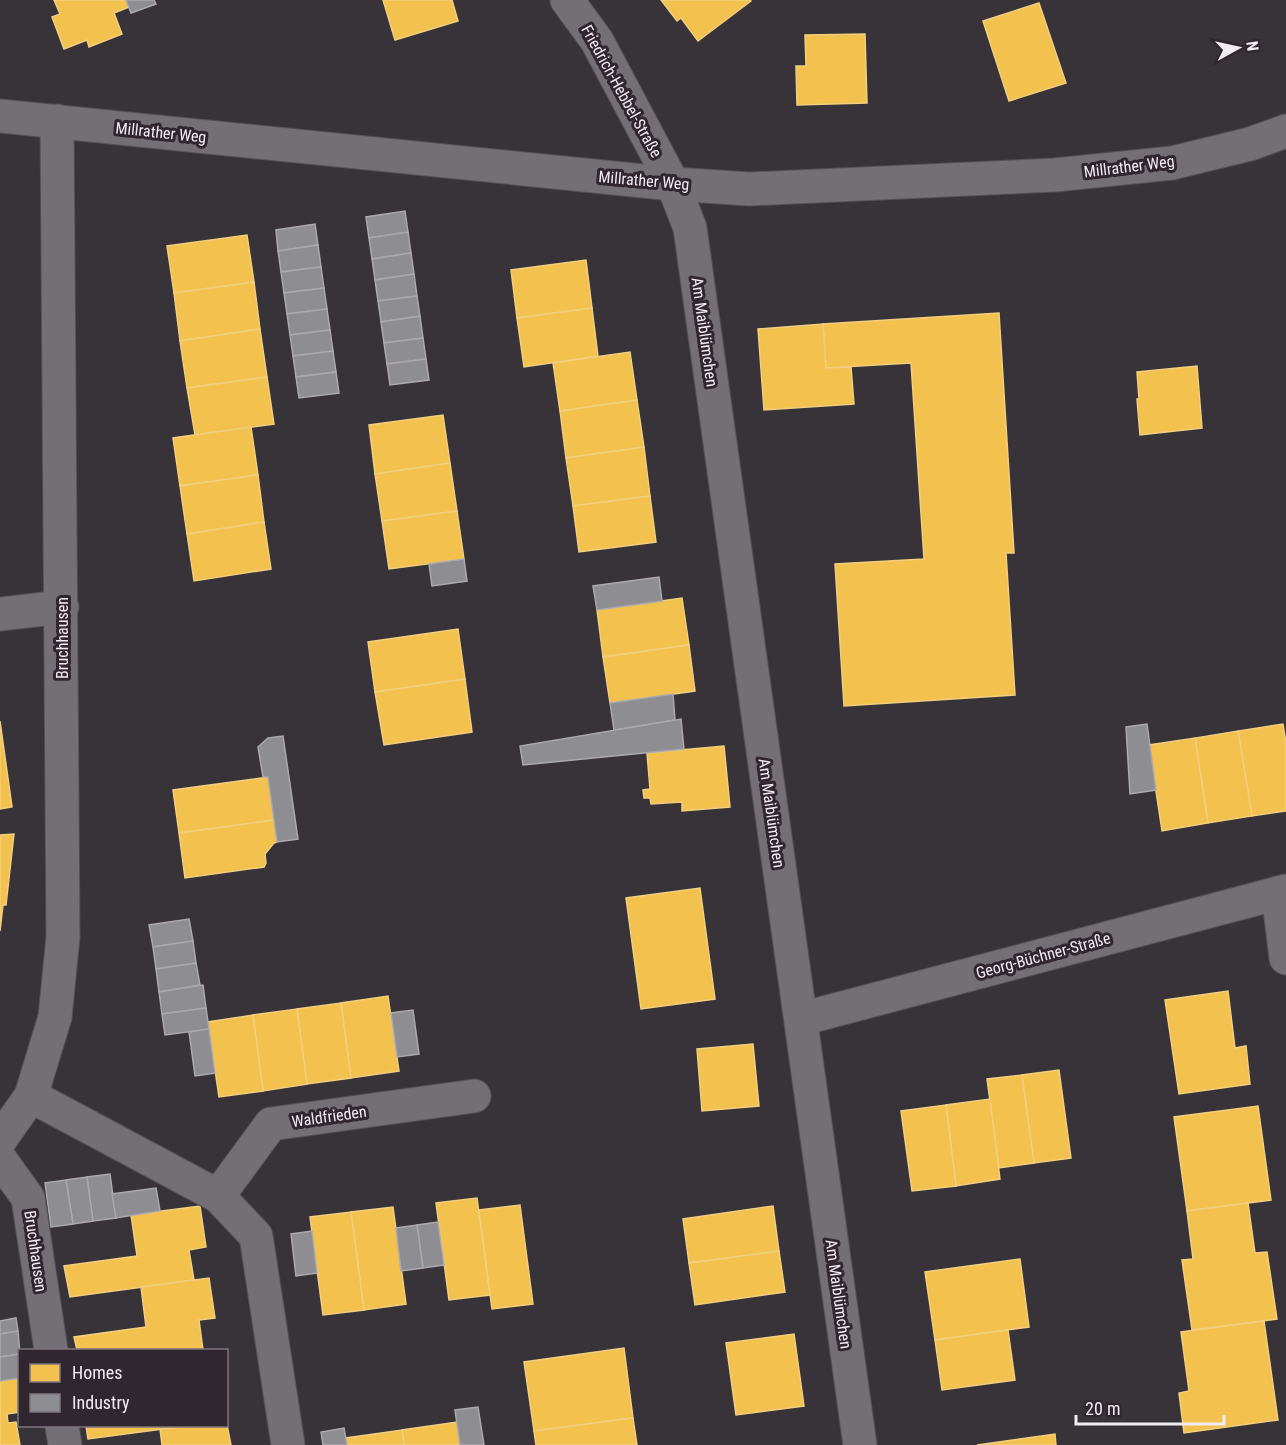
<svg xmlns="http://www.w3.org/2000/svg" width="1286" height="1445" font-family="'Roboto Condensed',sans-serif">
  <rect width="100%" height="100%" fill="#383338"/>
  <!-- homes -->
  <g fill="#f2c14e" stroke="#f2ce7f" stroke-width="1.5">
    <polygon points="54,0 126,0 129,7 114,13 122,34 89,47 87,40 64,49 52,17 60,14"/>
    <polygon points="383,0 452,0 458,21 395,40"/>
    <polygon points="661,0 750,0 751,1 698,41 681,18 677,21"/>
    <polygon points="1039,3 1066,83 1009,101 983,21"/>
    <polygon points="865,34 867,103 797,105 796,66 806,66 805,35"/>
    <polygon points="247,235 254,282 174,293 167,246"/>
    <polygon points="586,260 592,308 517,318 511,270"/>
    <polygon points="254,282 260,329 180,341 174,293"/>
    <polygon points="592,308 598,356 524,367 517,318"/>
    <polygon points="999,313 1014,553 1006,553 1015,695 844,706 835,564 924,559 911,363 826,368 823,324"/>
    <polygon points="823,324 826,368 851,367 854,404 764,410 758,329"/>
    <polygon points="260,329 267,377 187,388 180,341"/>
    <polygon points="630,352 637,400 560,411 553,363"/>
    <polygon points="1197,366 1202,428 1140,435 1137,399 1139,399 1137,372"/>
    <polygon points="267,377 274,424 195,435 187,388"/>
    <polygon points="637,400 644,447 566,458 560,411"/>
    <polygon points="443,415 450,463 375,474 369,425"/>
    <polygon points="251,427 258,475 180,486 173,438"/>
    <polygon points="644,447 650,496 573,506 566,458"/>
    <polygon points="450,463 457,511 382,521 375,474"/>
    <polygon points="258,475 264,522 187,534 180,486"/>
    <polygon points="650,496 656,542 579,552 573,506"/>
    <polygon points="457,511 464,559 389,569 382,521"/>
    <polygon points="264,522 271,569 194,581 187,534"/>
    <polygon points="682,598 689,645 603,657 597,610"/>
    <polygon points="458,629 465,679 375,692 368,642"/>
    <polygon points="689,645 695,691 610,703 603,657"/>
    <polygon points="465,679 472,732 384,745 375,692"/>
    <polygon points="0,721 12,807 0,809"/>
    <polygon points="1283,724 1286,743 1286,811 1252,816 1238,731"/>
    <polygon points="1238,731 1252,816 1208,823 1195,738"/>
    <polygon points="1195,738 1208,823 1162,831 1149,745"/>
    <polygon points="724,746 730,807 682,811 682,802 651,804 650,798 644,798 643,790 650,789 647,753"/>
    <polygon points="268,777 274,820 179,833 173,790"/>
    <polygon points="274,820 277,842 274,843 265,854 266,863 264,867 185,878 179,833"/>
    <polygon points="14,834 6,905 3,905 0,931 0,835"/>
    <polygon points="700,888 715,999 641,1009 626,898"/>
    <polygon points="1228,991 1235,1048 1246,1046 1250,1084 1179,1094 1165,1000"/>
    <polygon points="388,996 399,1071 351,1078 341,1003"/>
    <polygon points="341,1003 351,1078 307,1084 297,1009"/>
    <polygon points="297,1009 307,1084 263,1091 253,1015"/>
    <polygon points="253,1015 263,1091 219,1097 208,1022"/>
    <polygon points="753,1044 759,1106 702,1111 697,1049"/>
    <polygon points="1059,1070 1071,1158 1034,1163 1022,1075"/>
    <polygon points="1022,1075 1034,1163 999,1168 987,1079"/>
    <polygon points="990,1099 1000,1179 956,1186 946,1105"/>
    <polygon points="946,1105 956,1186 912,1191 901,1111"/>
    <polygon points="1258,1106 1271,1200 1187,1211 1174,1117"/>
    <polygon points="477,1198 490,1295 449,1300 436,1203"/>
    <polygon points="1248,1203 1255,1253 1267,1252 1277,1319 1192,1330 1182,1260 1193,1259 1187,1211"/>
    <polygon points="520,1205 533,1304 492,1309 479,1210"/>
    <polygon points="200,1206 206,1247 189,1250 194,1280 70,1297 64,1266 137,1256 131,1215"/>
    <polygon points="773,1206 779,1251 689,1263 683,1219"/>
    <polygon points="393,1207 406,1304 364,1310 351,1212"/>
    <polygon points="351,1212 364,1310 323,1315 310,1217"/>
    <polygon points="779,1251 785,1292 695,1305 689,1263"/>
    <polygon points="1020,1259 1029,1327 935,1340 925,1272"/>
    <polygon points="209,1278 215,1318 199,1320 203,1350 77,1350 74,1337 146,1327 141,1287"/>
    <polygon points="1264,1321 1278,1420 1184,1433 1179,1393 1189,1391 1181,1332"/>
    <polygon points="1008,1330 1015,1380 942,1390 935,1340"/>
    <polygon points="794,1334 804,1406 736,1415 726,1343"/>
    <polygon points="624,1348 633,1418 534,1431 524,1362"/>
    <polygon points="20,1378 20,1412 7,1414 8,1423 16,1422 20,1445 0,1445 0,1381"/>
    <polygon points="633,1418 637,1445 536,1445 534,1431"/>
    <polygon points="226,1420 231,1445 162,1445 160,1429 186,1426 226,1426"/>
    <polygon points="457,1422 460,1445 404,1445 402,1430"/>
    <polygon points="86,1426 186,1426 88,1439"/>
    <polygon points="402,1430 404,1445 347,1445 346,1438"/>
    <polygon points="1055,1434 1056,1445 977,1445"/>
  </g>
  <!-- industry -->
  <g fill="#8d8d92" stroke="#aba9af" stroke-width="1.5">
    <polygon points="126,0 154,0 156,4 131,13"/>
    <polygon points="405,211 408,232 369,238 366,217"/>
    <polygon points="315,224 318,245 278,251 276,230"/>
    <polygon points="408,232 411,253 372,259 369,238"/>
    <polygon points="318,245 321,267 281,272 278,251"/>
    <polygon points="411,253 414,274 375,280 372,259"/>
    <polygon points="321,267 324,288 284,293 281,272"/>
    <polygon points="414,274 417,296 378,301 375,280"/>
    <polygon points="324,288 327,309 287,314 284,293"/>
    <polygon points="417,296 420,316 381,322 378,301"/>
    <polygon points="327,309 330,330 290,335 287,314"/>
    <polygon points="420,316 423,338 384,343 381,322"/>
    <polygon points="330,330 333,351 293,356 290,335"/>
    <polygon points="423,338 426,359 387,364 384,343"/>
    <polygon points="333,351 336,372 296,377 293,356"/>
    <polygon points="426,359 429,380 390,385 387,364"/>
    <polygon points="336,372 339,393 299,398 296,377"/>
    <polygon points="464,559 467,581 432,586 429,564"/>
    <polygon points="659,577 662,601 597,610 593,586"/>
    <polygon points="673,694 675,720 614,730 610,703"/>
    <polygon points="681,719 684,749 523,765 520,746"/>
    <polygon points="1147,724 1156,790 1130,794 1126,727"/>
    <polygon points="283,736 298,839 277,842 268,777 263,777 258,747 268,738"/>
    <polygon points="189,919 193,941 153,947 149,925"/>
    <polygon points="193,941 196,963 156,969 153,947"/>
    <polygon points="196,963 200,985 159,992 156,969"/>
    <polygon points="203,985 206,1008 162,1014 159,992"/>
    <polygon points="206,1008 209,1029 165,1035 162,1014"/>
    <polygon points="413,1010 419,1054 397,1057 391,1013"/>
    <polygon points="209,1029 215,1073 195,1076 189,1032"/>
    <polygon points="110,1174 116,1218 93,1221 87,1177"/>
    <polygon points="87,1177 93,1221 73,1224 66,1180"/>
    <polygon points="66,1180 73,1224 51,1227 45,1183"/>
    <polygon points="156,1188 160,1211 116,1218 112,1194"/>
    <polygon points="438,1222 444,1265 423,1268 417,1225"/>
    <polygon points="417,1225 423,1268 401,1271 396,1228"/>
    <polygon points="312,1231 317,1273 296,1276 291,1234"/>
    <polygon points="16,1318 18,1331 0,1334 0,1321"/>
    <polygon points="18,1331 20,1354 0,1357 0,1334"/>
    <polygon points="20,1354 20,1378 0,1381 0,1357"/>
    <polygon points="478,1407 484,1445 460,1445 455,1410"/>
    <polygon points="344,1428 347,1445 323,1445 321,1432"/>
  </g>
  <g fill="none" stroke-linecap="round" stroke-linejoin="round">
    <!-- minor casing -->
    <g stroke="#565156" stroke-width="35">
      <g id="minor">
        <polyline points="567,0 597,41 673,184 690,228 860,1445"/>
        <polyline points="0,614 62,607"/>
        <polyline points="1278,893 1286,958"/>
        <polyline points="801,1019 1286,891"/>
        <polyline points="31,1096 218,1196 256,1236 288,1445"/>
        <polyline points="0,1140 31,1096 55,1017 63,937 57,121"/>
        <polyline points="0,1159 28,1198 51,1350"/>
        <polyline points="218,1196 271,1124 474,1096"/>
        <polyline points="62,1426 65,1445"/>
      </g>
    </g>
    <!-- tertiary casing -->
    <g stroke="#565156" stroke-width="35">
      <polyline id="tertiary" points="0,116 673,184 749,189 1055,175 1172,163 1250,144 1286,131"/>
    </g>
    <!-- minor -->
    <use href="#minor" stroke="#746f74" stroke-width="33"/>
    <!-- tertiary -->
    <use href="#tertiary" stroke="#746f74" stroke-width="33"/>
  </g>
  <g text-anchor="middle" stroke-width="6" stroke-linejoin="round" paint-order="stroke">
    <!-- street labels -->
    <g font-size="16" fill="#f1ebf2" stroke="#2f2630">
      <text transform="translate(622 91) rotate(61)" y="6">Friedrich-Hebbel-Straße</text>
      <text transform="translate(161 132) rotate(6)" y="6">Millrather Weg</text>
      <text transform="translate(1129 166) rotate(-7)" y="6">Millrather Weg</text>
      <text transform="translate(644 180) rotate(5)" y="6">Millrather Weg</text>
      <text transform="translate(705 332) rotate(82)" y="6">Am Maiblümchen</text>
      <text transform="translate(62 638) rotate(-90)" y="6">Bruchhausen</text>
      <text transform="translate(772 813) rotate(82)" y="6">Am Maiblümchen</text>
      <text transform="translate(1043 955) rotate(-15)" y="6">Georg-Büchner-Straße</text>
      <text transform="translate(329 1116) rotate(-8)" y="6">Waldfrieden</text>
      <text transform="translate(36 1251) rotate(82)" y="6">Bruchhausen</text>
      <text transform="translate(839 1294) rotate(82)" y="6">Am Maiblümchen</text>
    </g>
  </g>
  <!-- legend -->
  <rect x="18" y="1349" width="210" height="78" fill="#2f2630" stroke="#7d757e" stroke-width="1.5"/>
  <rect x="30" y="1364" width="30" height="18" fill="#f2c14e" stroke="#7d757e" stroke-width="1.5"/>
  <text x="72" y="1379" font-size="18" fill="#f1ebf2">Homes</text>
  <rect x="30" y="1394" width="30" height="18" fill="#8d8d92" stroke="#7d757e" stroke-width="1.5"/>
  <text x="72" y="1409" font-size="18" fill="#f1ebf2">Industry</text>
  <!-- north arrow -->
  <g transform="translate(1238 48) rotate(82)" stroke="#2f2630" stroke-width="4.5" paint-order="stroke">
  <path d="M0-4.5L10 22L0 15L-10 22Z" fill="#f1ebf2"/>
  <text y="-9" font-size="16" font-weight="bold" text-anchor="middle" fill="#f1ebf2">N</text>
  </g>
  <!-- scale -->
  <path d="M1076 1415v9h148v-9" fill="none" stroke="#f1ebf2" stroke-width="3"/>
  <text x="1085" y="1415" font-size="18" fill="#f1ebf2" stroke="#2f2630" stroke-width="4.5" paint-order="stroke">20 m</text>
</svg>
